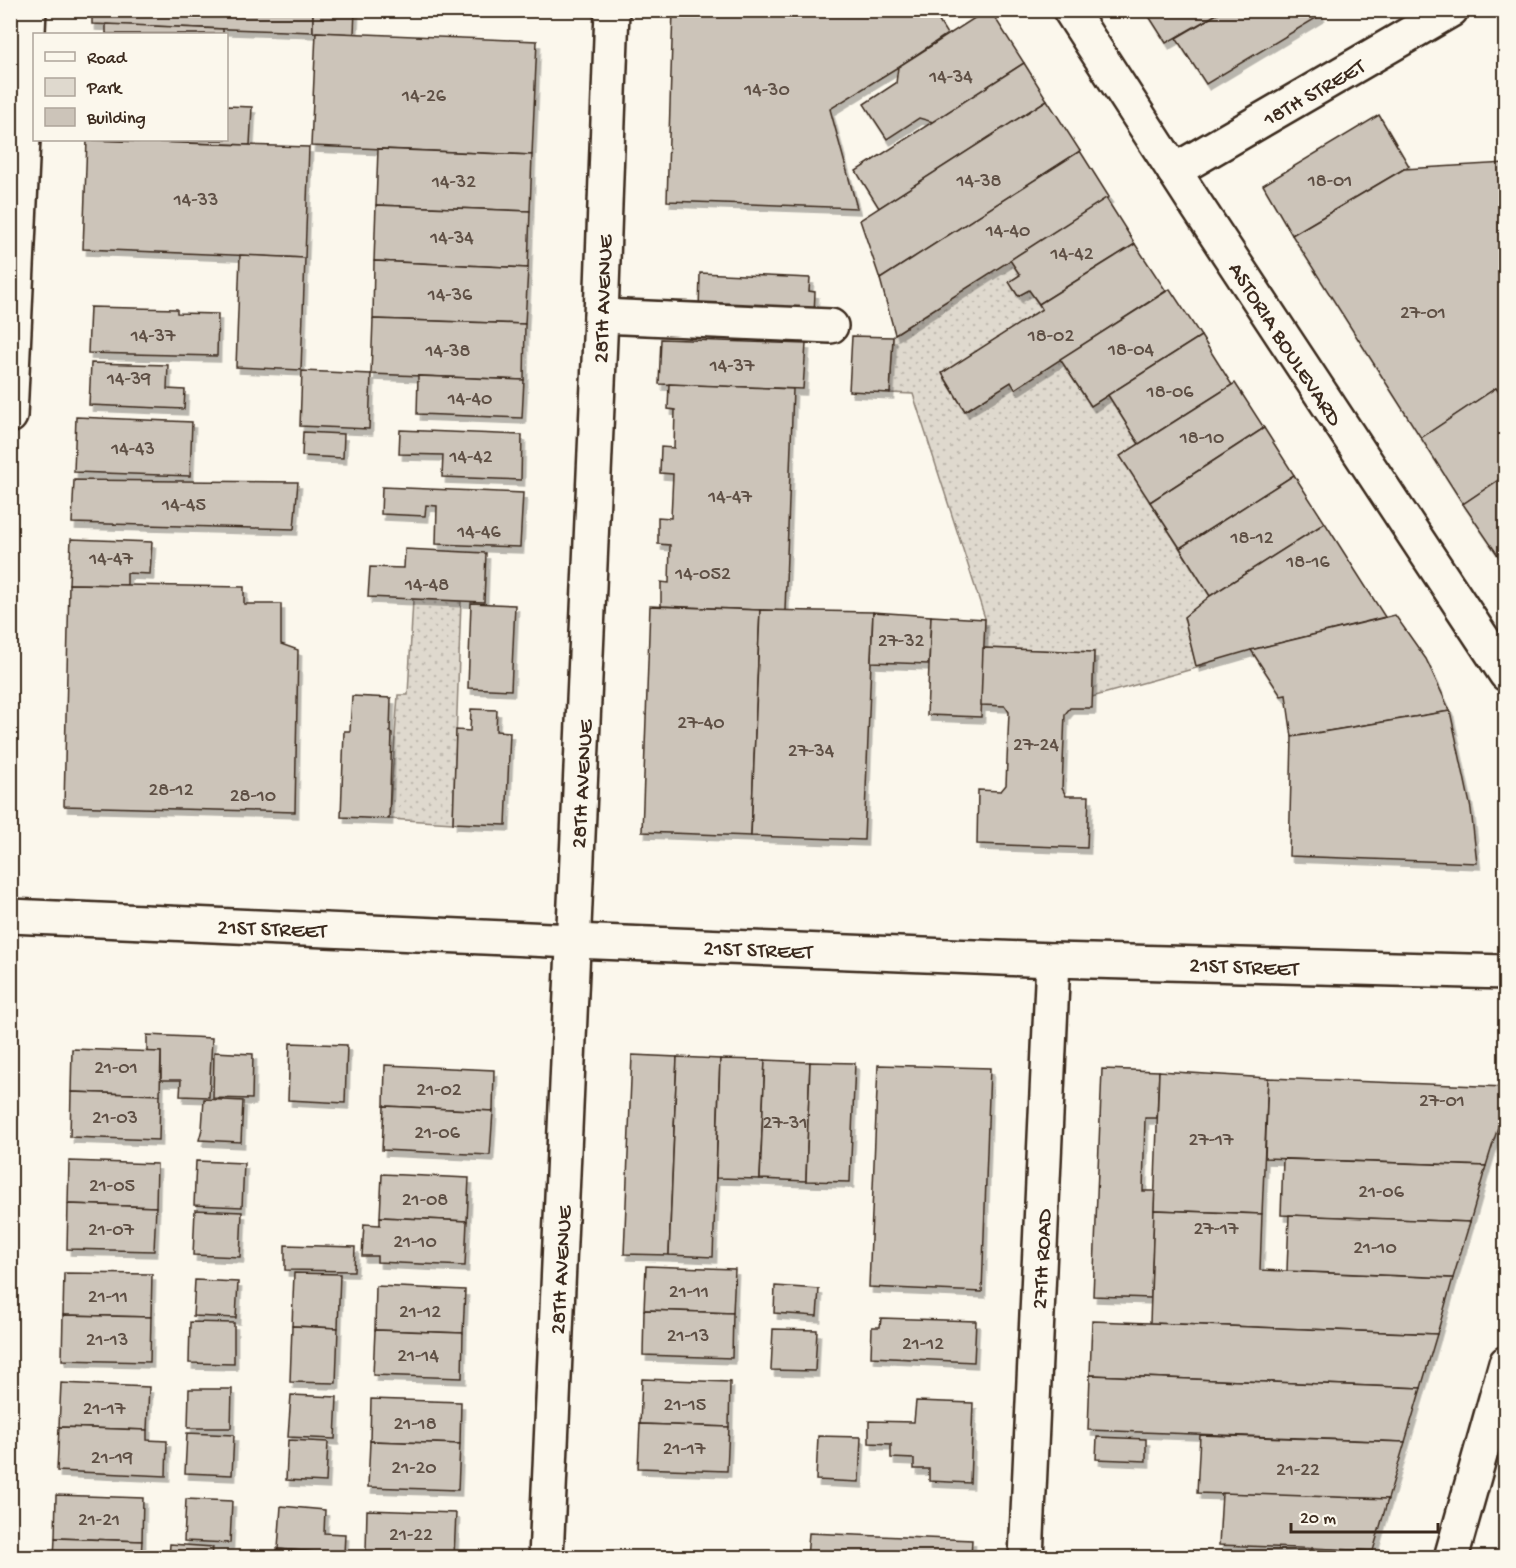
<svg xmlns="http://www.w3.org/2000/svg" width="1516" height="1568" font-family="'Gochi Hand',sans-serif">
  <defs>
    <pattern id="green-dots" width="8" height="8" patternUnits="userSpaceOnUse" patternTransform="scale(1.5)"><rect width="8" height="8" fill="#dfd9ce"/><path d="M2 2h.1M6 6h.1" fill="none" stroke="#c0bab0" stroke-width="1.8" stroke-linecap="round"/></pattern>
    <filter id="shadow"><feDropShadow dx="3.5" dy="6" stdDeviation="0" flood-color="#0004"/></filter>
  </defs>
  <rect width="100%" height="100%" fill="#fbf7ec"/>
  <filter id="ink" filterUnits="userSpaceOnUse"><feTurbulence type="fractalNoise" baseFrequency=".0167" numOctaves="2"/><feDisplacementMap in="SourceGraphic" scale="12" xChannelSelector="R" yChannelSelector="G"/><feConvolveMatrix kernelMatrix="1 2 1 2 8 2 1 2 1" color-interpolation-filters="sRGB"/></filter>
  <g filter="url(#ink)">
    <!-- green -->
    <g fill="url(#green-dots)" stroke="#8d8276" stroke-width="1.5">
      <polygon points="1010,260 1020,275 1010,282 1018,296 1029,290 1042,309 942,374 965,411 1011,382 1015,388 1060,359 1091,406 1108,395 1139,444 1121,456 1210,596 1184,617 1196,665 1207,665 1092,697 1094,652 983,648 985,618 913,394 890,393 893,337 895,334"/>
      <polygon points="413,599 461,601 453,823 389,819 398,695 408,695"/>
    </g>
    <!-- building -->
    <g fill="#ccc4b9" stroke="#3b2a1e" stroke-width="1.5" filter="url(#shadow)">
      <polygon points="92,10 313,10 313,32 92,24"/>
      <polygon points="313,10 355,10 354,34 313,32"/>
      <polygon points="673,10 932,10 947,34 898,67 830,109 857,208 667,201"/>
      <polygon points="987,10 990,10 1024,63 933,122 919,118 887,139 864,104 896,83 898,67"/>
      <polygon points="1145,10 1224,10 1166,43"/>
      <polygon points="1224,10 1318,10 1321,15 1206,84 1176,38"/>
      <polygon points="106,24 223,29 223,34 106,34"/>
      <polygon points="316,32 537,41 532,155 311,146"/>
      <polygon points="1024,63 1047,100 879,208 856,171"/>
      <polygon points="1047,100 1080,151 880,279 860,220"/>
      <polygon points="226,106 252,107 250,145 98,140 226,140"/>
      <polygon points="1379,115 1409,166 1292,235 1263,185"/>
      <polygon points="87,140 309,147 305,258 83,249"/>
      <polygon points="378,149 532,155 530,211 376,205"/>
      <polygon points="1080,151 1109,197 895,334 880,279"/>
      <polygon points="1506,163 1506,402 1496,388 1421,438 1292,235 1404,169"/>
      <polygon points="1106,198 1135,244 1039,304 1029,290 1018,296 1009,282 1020,275 1010,260"/>
      <polygon points="376,205 530,211 528,268 374,261"/>
      <polygon points="1135,244 1166,291 1015,389 1011,382 965,411 942,373 1042,309 1039,304"/>
      <polygon points="240,255 305,258 301,370 236,367"/>
      <polygon points="374,261 528,268 525,324 373,319"/>
      <polygon points="700,273 810,278 809,291 815,292 814,315 699,311"/>
      <polygon points="1170,289 1201,336 1091,406 1060,359"/>
      <polygon points="90,307 177,309 177,313 218,314 217,356 88,353"/>
      <polygon points="373,319 525,324 524,380 371,374"/>
      <polygon points="852,336 893,337 890,393 849,391"/>
      <polygon points="1201,336 1232,385 1139,444 1108,395"/>
      <polygon points="661,339 806,344 803,389 659,384"/>
      <polygon points="91,363 168,365 167,389 185,390 184,409 89,405"/>
      <polygon points="302,371 371,374 369,429 300,426"/>
      <polygon points="418,376 524,380 522,418 417,414"/>
      <polygon points="1235,383 1264,428 1150,502 1120,456"/>
      <polygon points="669,384 793,389 785,611 661,606 661,582 669,583 670,545 658,544 658,517 671,518 673,474 660,473 661,447 674,448 675,410 668,409"/>
      <polygon points="1496,388 1506,402 1506,475 1463,504 1421,438"/>
      <polygon points="76,417 192,422 190,476 74,472"/>
      <polygon points="1264,428 1294,475 1180,548 1150,502"/>
      <polygon points="400,430 522,435 521,480 442,477 443,455 399,454"/>
      <polygon points="303,432 344,434 343,458 302,456"/>
      <polygon points="1294,475 1325,523 1210,596 1180,548"/>
      <polygon points="1506,475 1506,567 1463,504"/>
      <polygon points="74,480 298,482 294,529 72,523"/>
      <polygon points="382,487 523,493 520,547 436,544 437,506 426,505 425,516 381,514"/>
      <polygon points="1325,523 1385,617 1251,650 1196,666 1184,617 1210,596"/>
      <polygon points="71,539 152,542 150,574 127,573 127,585 69,584"/>
      <polygon points="405,549 486,553 484,602 368,597 370,567 404,568"/>
      <polygon points="69,584 244,587 244,604 281,604 281,644 298,650 295,812 64,806"/>
      <polygon points="471,603 515,605 511,690 468,688"/>
      <polygon points="650,606 760,610 751,836 642,832"/>
      <polygon points="760,610 873,612 864,840 751,836"/>
      <polygon points="873,612 931,616 929,664 871,662"/>
      <polygon points="1395,615 1426,659 1450,711 1292,737 1286,695 1281,696 1251,650"/>
      <polygon points="931,616 985,619 981,717 927,715"/>
      <polygon points="983,648 1094,652 1092,708 1070,708 1065,714 1062,788 1066,796 1089,796 1087,848 977,844 978,790 1001,791 1006,785 1009,712 1005,706 981,705"/>
      <polygon points="352,696 391,698 390,732 392,733 389,819 341,817 344,731 350,731"/>
      <polygon points="471,709 497,710 496,731 510,732 506,825 453,823 456,730 470,731"/>
      <polygon points="1450,711 1471,809 1477,863 1289,856 1292,737"/>
      <polygon points="147,1035 212,1038 209,1097 180,1096 181,1080 161,1080 161,1052 147,1052"/>
      <polygon points="290,1043 347,1045 345,1103 288,1100"/>
      <polygon points="72,1049 161,1052 160,1095 71,1092"/>
      <polygon points="214,1052 253,1054 252,1099 213,1098"/>
      <polygon points="632,1055 677,1057 669,1255 624,1254"/>
      <polygon points="677,1057 720,1059 713,1257 669,1255"/>
      <polygon points="720,1059 765,1060 760,1179 716,1178"/>
      <polygon points="765,1060 810,1062 806,1181 760,1179"/>
      <polygon points="810,1062 855,1063 850,1182 806,1181"/>
      <polygon points="385,1065 494,1070 493,1111 384,1106"/>
      <polygon points="878,1065 990,1068 982,1292 869,1287"/>
      <polygon points="1102,1069 1159,1071 1157,1118 1145,1118 1143,1191 1155,1191 1151,1298 1093,1296"/>
      <polygon points="1159,1071 1268,1078 1262,1214 1154,1210"/>
      <polygon points="1268,1078 1506,1087 1506,1101 1486,1166 1265,1158"/>
      <polygon points="71,1092 160,1095 159,1140 70,1137"/>
      <polygon points="204,1099 243,1101 241,1142 199,1140 202,1129"/>
      <polygon points="384,1106 493,1111 490,1155 382,1150"/>
      <polygon points="1283,1159 1486,1166 1470,1222 1281,1215"/>
      <polygon points="69,1161 157,1164 156,1207 68,1204"/>
      <polygon points="196,1161 244,1163 242,1207 194,1205"/>
      <polygon points="382,1174 469,1178 467,1221 380,1217"/>
      <polygon points="68,1204 156,1207 154,1251 67,1249"/>
      <polygon points="195,1210 242,1212 240,1257 193,1255"/>
      <polygon points="1154,1210 1262,1214 1260,1270 1453,1278 1437,1334 1150,1323"/>
      <polygon points="1289,1215 1470,1222 1453,1278 1287,1271"/>
      <polygon points="380,1217 467,1221 465,1266 377,1262 377,1256 362,1256 364,1224 380,1225"/>
      <polygon points="285,1245 355,1247 354,1271 285,1270"/>
      <polygon points="646,1266 735,1269 733,1313 644,1310"/>
      <polygon points="64,1273 152,1274 151,1317 63,1315"/>
      <polygon points="294,1273 340,1274 338,1328 292,1326"/>
      <polygon points="195,1280 238,1282 236,1318 193,1316"/>
      <polygon points="376,1286 465,1290 463,1333 375,1330"/>
      <polygon points="775,1286 819,1289 817,1316 774,1313"/>
      <polygon points="644,1310 733,1313 732,1358 643,1355"/>
      <polygon points="63,1315 151,1317 150,1362 62,1360"/>
      <polygon points="881,1318 976,1321 974,1362 871,1357 872,1327 880,1327"/>
      <polygon points="1092,1321 1150,1323 1437,1334 1421,1388 1090,1375"/>
      <polygon points="190,1322 234,1323 234,1364 189,1363"/>
      <polygon points="292,1326 338,1328 336,1383 290,1382"/>
      <polygon points="773,1329 817,1330 815,1371 771,1370"/>
      <polygon points="375,1330 463,1333 462,1378 373,1375"/>
      <polygon points="1090,1375 1421,1388 1405,1442 1088,1430"/>
      <polygon points="642,1379 730,1382 729,1427 640,1424"/>
      <polygon points="61,1383 149,1387 147,1430 59,1427"/>
      <polygon points="189,1389 232,1389 231,1428 188,1428"/>
      <polygon points="291,1395 337,1397 335,1439 288,1437"/>
      <polygon points="371,1399 461,1402 460,1444 370,1441"/>
      <polygon points="916,1401 973,1403 970,1483 929,1481 929,1469 914,1469 914,1459 891,1458 891,1444 869,1443 869,1421 914,1422"/>
      <polygon points="640,1424 729,1427 727,1471 638,1468"/>
      <polygon points="59,1427 147,1430 147,1440 167,1441 166,1476 57,1471"/>
      <polygon points="187,1433 234,1435 232,1475 185,1473"/>
      <polygon points="1200,1435 1405,1442 1388,1499 1197,1493"/>
      <polygon points="818,1436 861,1437 859,1482 816,1480"/>
      <polygon points="1097,1437 1146,1439 1146,1461 1096,1459"/>
      <polygon points="288,1440 328,1442 326,1482 286,1480"/>
      <polygon points="370,1441 460,1444 458,1490 368,1487"/>
      <polygon points="1222,1493 1388,1499 1373,1551 1219,1545"/>
      <polygon points="56,1495 143,1498 142,1541 55,1538"/>
      <polygon points="186,1499 232,1501 230,1543 184,1541"/>
      <polygon points="281,1506 325,1510 324,1533 345,1534 344,1554 278,1549"/>
      <polygon points="367,1510 456,1513 454,1556 366,1552"/>
      <polygon points="809,1533 972,1540 971,1558 807,1558"/>
      <polygon points="55,1538 142,1541 141,1558 54,1558"/>
      <polygon points="170,1544 213,1547 212,1558 169,1558"/>
      <polygon points="1312,1548 1373,1551 1371,1558 1312,1558"/>
      <polygon points="276,1549 327,1553 327,1558 275,1558"/>
      <polygon points="366,1552 454,1556 454,1558 346,1558 346,1553 366,1554"/>
      <polygon points="1083,1552 1137,1554 1137,1558 1083,1558"/>
    </g>
    <g fill="none" stroke-linecap="round" stroke-linejoin="round">
      <!-- minor casing -->
      <g stroke="#3b2a1e" stroke-width="38">
        <g id="minor">
          <polyline points="1174,171 1451,10"/>
          <polyline points="601,316 831,326"/>
          <polyline points="10,416 29,10"/>
          <polyline points="546,1558 601,316 612,10"/>
          <polyline points="1026,1558 1053,960"/>
          <polyline points="1451,1558 1506,1363"/>
        </g>
      </g>
      <!-- major casing -->
      <g stroke="#3b2a1e" stroke-width="38">
        <g id="major">
          <polyline points="1070,10 1193,200 1506,674"/>
          <polyline points="10,916 573,941 1053,960 1506,972"/>
        </g>
      </g>
      <!-- minor -->
      <use href="#minor" stroke="#fbf7ec" stroke-width="33"/>
      <!-- major -->
      <use href="#major" stroke="#fbf7ec" stroke-width="33"/>
    </g>
  </g>
  <g text-anchor="middle" stroke-width="6" stroke-linejoin="round" paint-order="stroke">
    <!-- number labels -->
    <g font-size="20" fill="#5f5045">
      <text x="951" y="82">14-34</text>
      <text x="767" y="95">14-30</text>
      <text x="424" y="101">14-26</text>
      <text x="979" y="186">14-38</text>
      <text x="1330" y="186">18-01</text>
      <text x="454" y="187">14-32</text>
      <text x="196" y="205">14-33</text>
      <text x="1008" y="236">14-40</text>
      <text x="452" y="243">14-34</text>
      <text x="1072" y="259">14-42</text>
      <text x="450" y="300">14-36</text>
      <text x="1423" y="318">27-01</text>
      <text x="153" y="341">14-37</text>
      <text x="1051" y="341">18-02</text>
      <text x="1131" y="355">18-04</text>
      <text x="448" y="356">14-38</text>
      <text x="732" y="371">14-37</text>
      <text x="129" y="384">14-39</text>
      <text x="1170" y="397">18-06</text>
      <text x="470" y="404">14-40</text>
      <text x="1202" y="443">18-10</text>
      <text x="133" y="454">14-43</text>
      <text x="471" y="462">14-42</text>
      <text x="730" y="502">14-47</text>
      <text x="184" y="510">14-45</text>
      <text x="479" y="537">14-46</text>
      <text x="1252" y="543">18-12</text>
      <text x="111" y="564">14-47</text>
      <text x="1308" y="567">18-16</text>
      <text x="703" y="579">14-052</text>
      <text x="427" y="590">14-48</text>
      <text x="901" y="646">27-32</text>
      <text x="701" y="728">27-40</text>
      <text x="1036" y="750">27-24</text>
      <text x="811" y="756">27-34</text>
      <text x="171" y="795">28-12</text>
      <text x="253" y="801">28-10</text>
      <text x="116" y="1073">21-01</text>
      <text x="439" y="1095">21-02</text>
      <text x="1442" y="1106">27-01</text>
      <text x="115" y="1123">21-03</text>
      <text x="785" y="1128">27-31</text>
      <text x="437" y="1138">21-06</text>
      <text x="1211" y="1145">27-17</text>
      <text x="112" y="1191">21-05</text>
      <text x="1381" y="1197">21-06</text>
      <text x="425" y="1205">21-08</text>
      <text x="1216" y="1234">27-17</text>
      <text x="111" y="1235">21-07</text>
      <text x="415" y="1247">21-10</text>
      <text x="1375" y="1253">21-10</text>
      <text x="689" y="1297">21-11</text>
      <text x="108" y="1302">21-11</text>
      <text x="420" y="1317">21-12</text>
      <text x="688" y="1341">21-13</text>
      <text x="107" y="1345">21-13</text>
      <text x="923" y="1349">21-12</text>
      <text x="418" y="1361">21-14</text>
      <text x="685" y="1410">21-15</text>
      <text x="104" y="1414">21-17</text>
      <text x="415" y="1429">21-18</text>
      <text x="684" y="1454">21-17</text>
      <text x="112" y="1463">21-19</text>
      <text x="414" y="1473">21-20</text>
      <text x="1298" y="1475">21-22</text>
      <text x="99" y="1525">21-21</text>
      <text x="411" y="1540">21-22</text>
    </g>
    <!-- street labels -->
    <g font-size="22" fill="#3b2a1e" stroke="#fbf7ec">
      <text transform="translate(1313 91) rotate(-30)" y="8">18TH STREET</text>
      <text transform="translate(601 299) rotate(-88)" y="8">28TH AVENUE</text>
      <text transform="translate(1287 343) rotate(57)" y="8">ASTORIA BOULEVARD</text>
      <text transform="translate(580 784) rotate(-87)" y="8">28TH AVENUE</text>
      <text transform="translate(272 927) rotate(2)" y="8">21ST STREET</text>
      <text transform="translate(758 948) rotate(2)" y="8">21ST STREET</text>
      <text transform="translate(1244 965) rotate(2)" y="8">21ST STREET</text>
      <text transform="translate(1040 1259) rotate(-87)" y="8">27TH ROAD</text>
      <text transform="translate(559 1270) rotate(-87)" y="8">28TH AVENUE</text>
    </g>
  </g>
  <!-- margin -->
  <rect width="1516" height="1568" fill="none" stroke="#fbf7ec" stroke-width="36"/>
  <rect x="18" y="18" width="1480" height="1532" fill="none" stroke="#3b2a1e" stroke-width="2" filter="url(#ink)"/>
  <!-- legend -->
  <rect x="33" y="33" width="195" height="108" fill="#fbf7ec" stroke="#aea59a" stroke-width="1.5"/>
  <rect x="45" y="52" width="30" height="9" fill="#fbf7ec" stroke="#aea59a" stroke-width="1.5"/>
  <text x="87" y="63" font-size="18" fill="#3b2a1e">Road</text>
  <rect x="45" y="78" width="30" height="18" fill="#dfd9ce" stroke="#aea59a" stroke-width="1.5"/>
  <text x="87" y="93" font-size="18" fill="#3b2a1e">Park</text>
  <rect x="45" y="108" width="30" height="18" fill="#ccc4b9" stroke="#aea59a" stroke-width="1.5"/>
  <text x="87" y="123" font-size="18" fill="#3b2a1e">Building</text>
  <!-- scale -->
  <path d="M1291 1523v9h147v-9" fill="none" stroke="#3b2a1e" stroke-width="3"/>
  <text x="1300" y="1523" font-size="18" fill="#3b2a1e" stroke="#fbf7ec" stroke-width="4.5" paint-order="stroke">20 m</text>
</svg>
